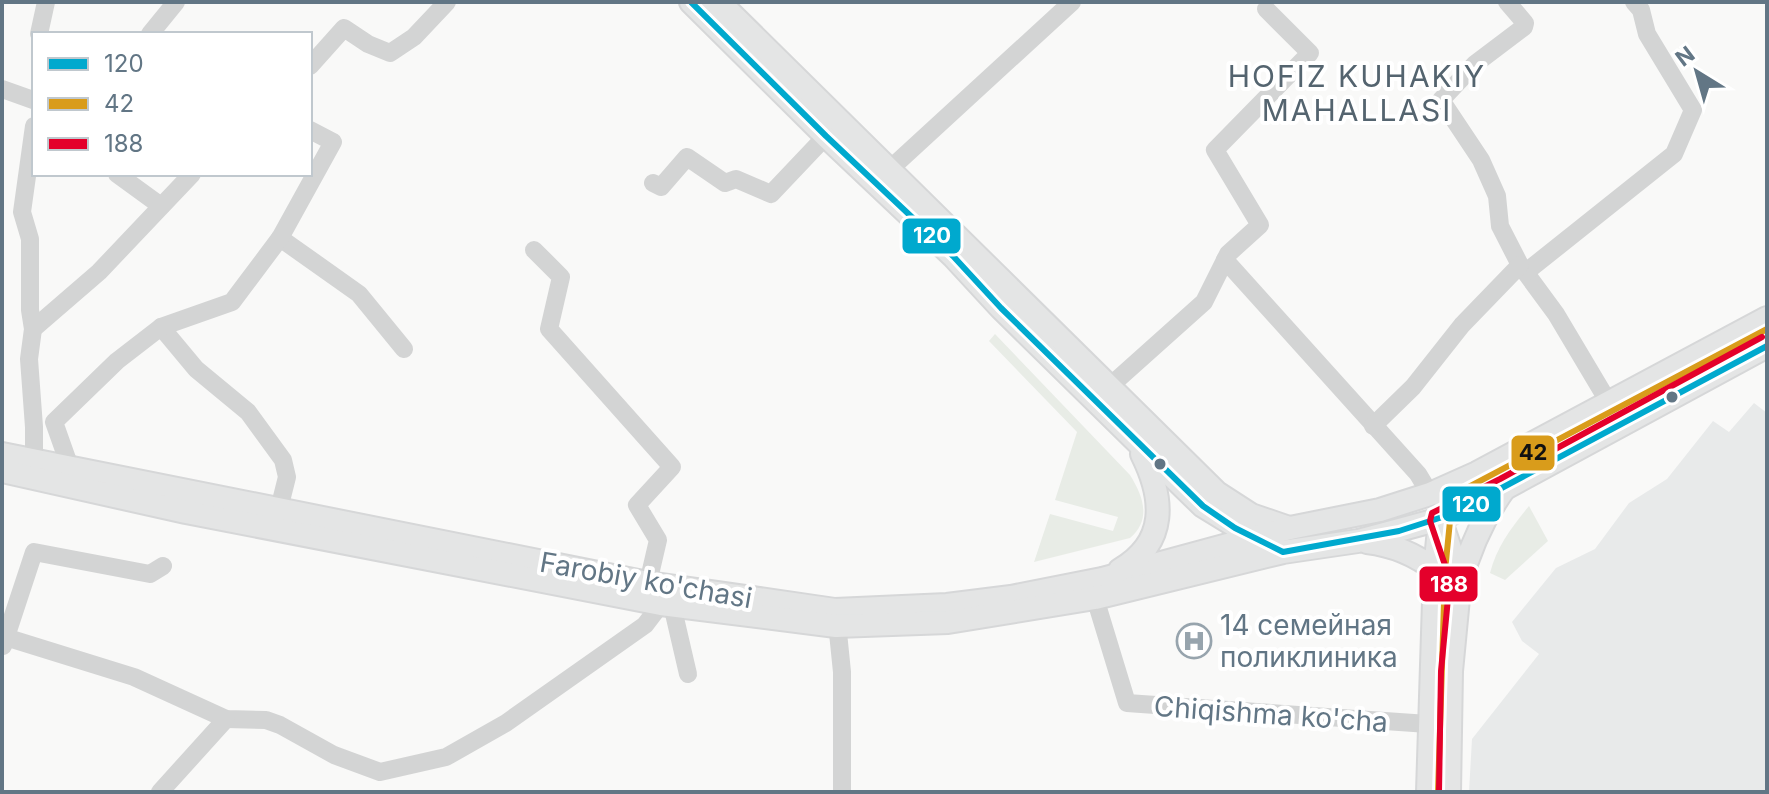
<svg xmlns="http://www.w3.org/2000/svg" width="1769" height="794" font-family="Inter,sans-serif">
  <rect width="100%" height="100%" fill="#f9f9f8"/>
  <!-- built -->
  <polygon fill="#e8eaea" points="1754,403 1767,413 1767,792 1469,792 1472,739 1539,654 1522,641 1512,622 1556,568 1595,549 1629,503 1667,479 1713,421 1729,432"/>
  <!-- green -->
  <g fill="#e8ece6">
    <path d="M 995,334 L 1130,475 C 1143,496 1152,519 1130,538 L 1034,562 L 1050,514 L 1113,531 L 1118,517 L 1055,500 L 1077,432 L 989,341 Z"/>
    <path d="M 1529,506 L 1548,541 L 1505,580 L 1490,573 C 1497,546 1511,528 1529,506 Z"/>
  </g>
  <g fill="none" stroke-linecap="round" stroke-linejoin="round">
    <!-- major casing -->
    <g stroke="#d6d7d8" stroke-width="26">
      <g id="major">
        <polyline points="691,2 826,136 953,256 1001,308 1168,472 1203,506 1260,541"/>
        <polyline points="719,2 1217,493 1251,515 1289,528"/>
        <polyline points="2,454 648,583 835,610 947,605 1011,597 1102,579 1290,528 1380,510 1430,494 1477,473 1767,318"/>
        <polyline points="2,471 186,512 661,604 836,626 948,622 1095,598 1283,552 1358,541 1440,519 1505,488 1767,346"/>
        <polyline points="1443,528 1457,569 1459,588 1451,671 1449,792"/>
        <path d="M 1367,542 C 1392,545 1415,554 1435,570"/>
        <path d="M 1120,570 C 1168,542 1164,498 1142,454"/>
        <path d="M 1460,584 C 1469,550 1483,518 1504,489"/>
        <polyline points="1428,792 1435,570 1440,519 1444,510"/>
      </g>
    </g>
    <!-- minor -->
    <g stroke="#d3d4d4" stroke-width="18">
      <polyline points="1507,2 1525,23 1524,27 1475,64 1441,100 1481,160 1497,196 1500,226 1520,265 1556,314 1609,403"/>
      <polyline points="39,34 46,2"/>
      <polyline points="150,34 176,2"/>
      <polyline points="310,66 344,28 368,44 390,53 414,37 447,2"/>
      <polyline points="2,89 33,100"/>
      <polyline points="889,170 1072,2"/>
      <polyline points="117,174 161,206"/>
      <polyline points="653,183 661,187 687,157 725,183 736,179 771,194 826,136"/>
      <polyline points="280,238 359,294 404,349"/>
      <polyline points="534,250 561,277 549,329 672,467 637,505 658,540 648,583"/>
      <polyline points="1225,260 1418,474 1430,494"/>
      <polyline points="1526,272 1674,154 1693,110 1647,34 1641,10 1634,2"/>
      <polyline points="161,327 196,369 248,412 283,460 287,477 279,509"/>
      <polyline points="33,329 99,272 192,174"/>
      <polyline points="1109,387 1204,302 1228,254 1260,225 1215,150 1310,53 1266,9"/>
      <polyline points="1373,426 1413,387 1462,325 1520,265"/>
      <polyline points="34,461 34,427 29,359 33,329 30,310 30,239 22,212 34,126"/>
      <polyline points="71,470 54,422 117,361 161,327 232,302 280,238 333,142 310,130"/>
      <polyline points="1095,598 1127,703 1428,724"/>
      <polyline points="672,605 688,674"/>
      <polyline points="836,613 842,672 842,792"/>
      <polyline points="2,636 134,677 226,719 266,720 280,725 334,755 380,772 446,757 506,723 645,625 661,604 663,594"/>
      <polyline points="3,646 34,552 150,574 163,566"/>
      <polyline points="160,792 226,719"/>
    </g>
    <!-- major -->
    <use href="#major" stroke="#e4e5e5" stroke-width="22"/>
    <!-- bus-1 casing -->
    <g stroke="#fff" stroke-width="12">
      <polyline id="bus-1" points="691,2 826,136 953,256 1001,308 1203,506 1235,528 1283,552 1399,531 1455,513 1767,346"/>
    </g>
    <!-- bus-2 casing -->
    <g stroke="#fff" stroke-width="12">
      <polyline id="bus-2" points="1438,792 1445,571 1450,521 1463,490 1767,329"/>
    </g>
    <!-- bus-3 casing -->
    <g stroke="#fff" stroke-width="12">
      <polyline id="bus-3" points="1439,792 1441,671 1449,588 1447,571 1430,521 1432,513 1500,479 1762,337"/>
    </g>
    <!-- bus-1 -->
    <use href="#bus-1" stroke="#00a9ce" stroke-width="6"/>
    <!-- bus-2 -->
    <use href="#bus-2" stroke="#d99c1b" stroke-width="6"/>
    <!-- bus-3 -->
    <use href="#bus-3" stroke="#e4002b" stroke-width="6"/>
  </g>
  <!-- icons -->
  <defs>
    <g id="hospital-ring" transform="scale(1.8)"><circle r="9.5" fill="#fff" stroke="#97a4ad" stroke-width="1.5"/><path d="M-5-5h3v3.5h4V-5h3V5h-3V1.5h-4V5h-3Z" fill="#97a4ad"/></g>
  </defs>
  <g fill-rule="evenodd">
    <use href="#hospital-ring" x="1194" y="641"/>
  </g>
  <!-- markers -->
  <g fill="#627685" stroke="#fff" stroke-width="3">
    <circle cx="1672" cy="397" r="7"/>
    <circle cx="1160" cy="464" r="7"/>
  </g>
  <g text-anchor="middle" stroke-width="8" stroke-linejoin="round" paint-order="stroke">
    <!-- street labels -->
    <g font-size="28" fill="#627685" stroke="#fff">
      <text transform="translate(646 580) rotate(10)" y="10">Farobiy ko'chasi</text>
      <text transform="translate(1271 714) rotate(4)" y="10">Chiqishma ko'cha</text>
    </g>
    <!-- poi labels -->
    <g font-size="28" fill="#627685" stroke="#fff" text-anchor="start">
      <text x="1220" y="635">14 семейная<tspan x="1220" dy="32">поликлиника</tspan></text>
    </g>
    <!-- neighbourhood labels -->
    <g font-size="30" letter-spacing="2" fill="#54646f" stroke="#fff">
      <text x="1357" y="87">HOFIZ KUHAKIY<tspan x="1357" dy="34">MAHALLASI</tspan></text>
    </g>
  </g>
  <g stroke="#fff" stroke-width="3">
    <rect x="901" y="217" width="61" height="38" rx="8" fill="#00a9ce"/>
    <rect x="1510" y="434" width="46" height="38" rx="8" fill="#d99c1b"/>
    <rect x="1441" y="485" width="61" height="38" rx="8" fill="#00a9ce"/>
    <rect x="1418" y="565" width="61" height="38" rx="8" fill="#e4002b"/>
  </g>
  <g font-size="22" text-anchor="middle" font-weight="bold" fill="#fff">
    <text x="932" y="243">120</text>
    <text x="1471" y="512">120</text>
    <text x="1449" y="592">188</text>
  </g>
  <g font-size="22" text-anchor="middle" font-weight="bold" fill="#111">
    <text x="1533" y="460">42</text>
  </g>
  <!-- border -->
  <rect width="1769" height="794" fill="none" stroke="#627685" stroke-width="8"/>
  <!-- legend -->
  <rect x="32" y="32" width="280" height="144" fill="#ffffff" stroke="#c0c8ce" stroke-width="2"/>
  <rect x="48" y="58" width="40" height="12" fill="#00a9ce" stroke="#c0c8ce" stroke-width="2"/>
  <text x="104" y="72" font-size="24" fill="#627685">120</text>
  <rect x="48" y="98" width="40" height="12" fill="#d99c1b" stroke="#c0c8ce" stroke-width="2"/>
  <text x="104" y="112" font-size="24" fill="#627685">42</text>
  <rect x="48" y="138" width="40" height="12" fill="#e4002b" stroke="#c0c8ce" stroke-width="2"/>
  <text x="104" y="152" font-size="24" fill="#627685">188</text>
  <!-- north arrow -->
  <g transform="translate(1697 72) rotate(323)" stroke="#ffffff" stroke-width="6" paint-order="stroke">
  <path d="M0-6L14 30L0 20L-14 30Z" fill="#627685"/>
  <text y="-12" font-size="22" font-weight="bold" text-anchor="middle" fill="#627685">N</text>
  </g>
</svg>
